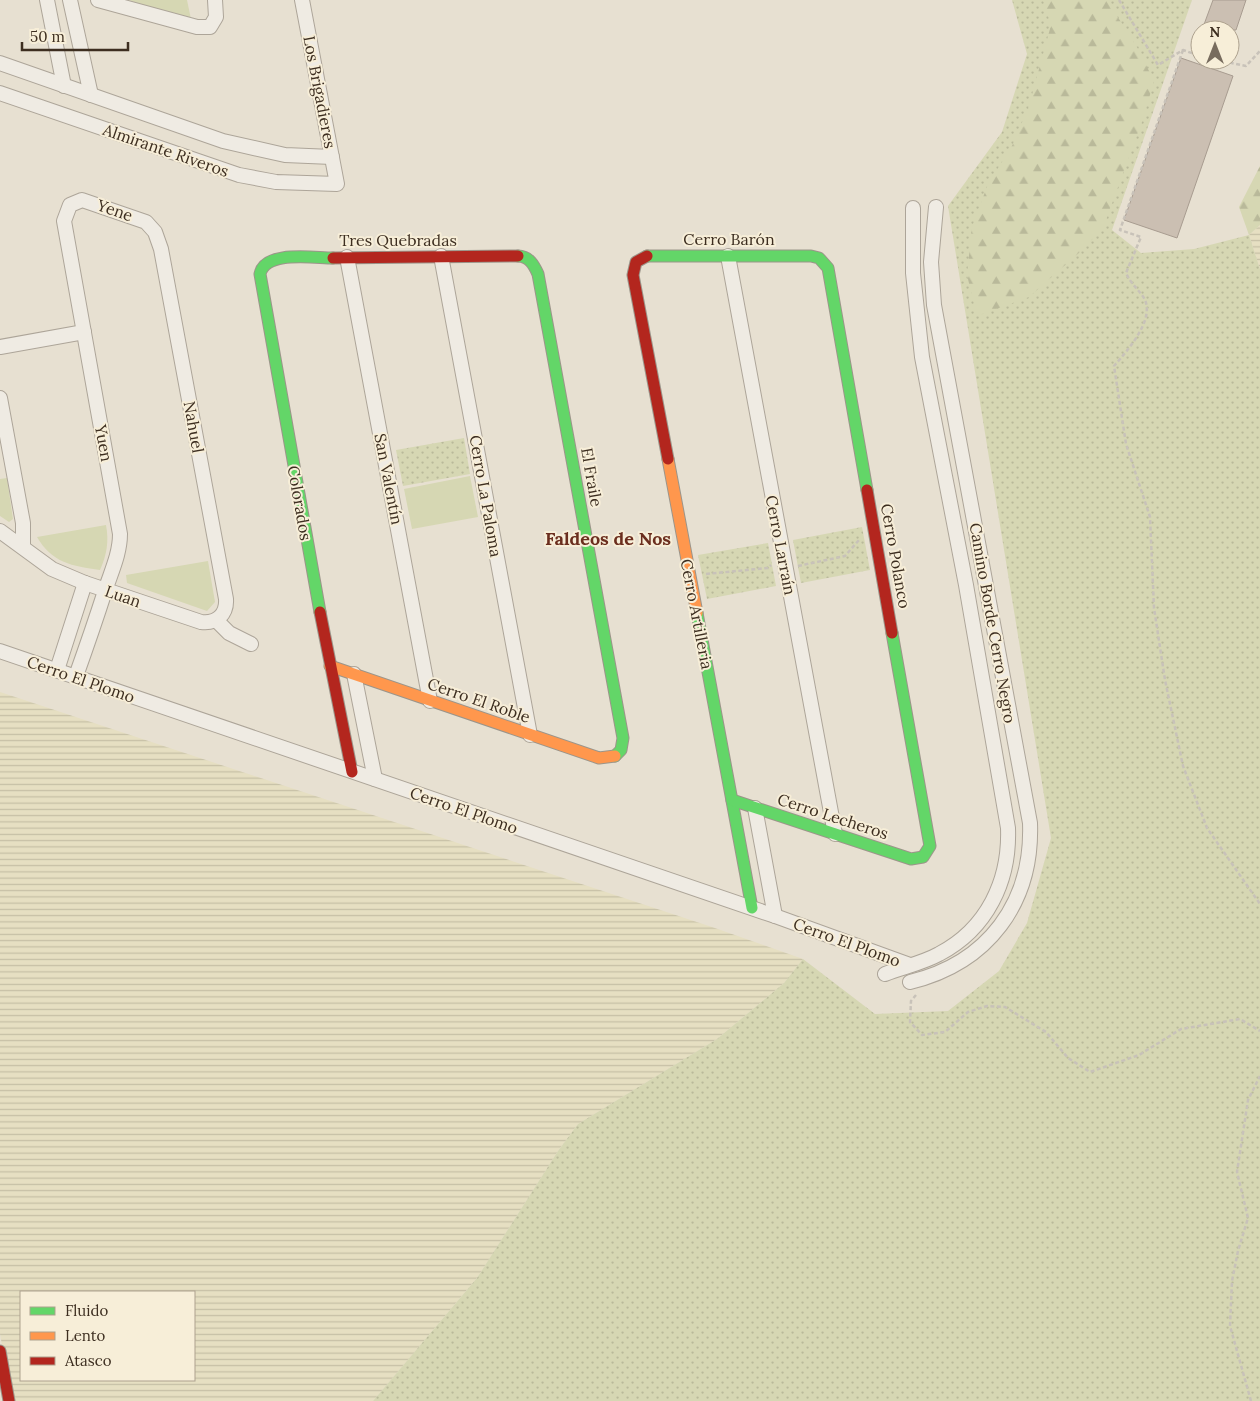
<svg xmlns="http://www.w3.org/2000/svg" width="1260" height="1401" font-family="Lora,serif">
  <defs>
    <pattern id="farmland-rules" width="6" height="5" patternUnits="userSpaceOnUse" patternTransform="scale(1.25)"><rect width="6" height="5" fill="#e6dfc2"/><path d="M0 2.5h6" fill="none" stroke="#c6c0a6"/></pattern>
    <pattern id="grass-dots" width="8" height="8" patternUnits="userSpaceOnUse" patternTransform="scale(1.25)"><rect width="8" height="8" fill="#d6d7b3"/><path d="M2 2h.1M6 6h.1" fill="none" stroke="#b9b99a" stroke-width="1.8" stroke-linecap="round"/></pattern>
    <pattern id="forest-firs" width="22" height="20" patternUnits="userSpaceOnUse" patternTransform="scale(1.25)"><rect width="22" height="20" fill="#d6d7b3"/><path d="M5 1l3.5 6h-7zM16 11l3.5 6h-7z" fill="#b9b99a"/></pattern>
  </defs>
  <rect width="100%" height="100%" fill="#e7e0d1"/>
  <!-- farmland -->
  <g fill="url(#farmland-rules)" fill-rule="evenodd">
    <polygon points="1260,225 1260,269 1249,235"/>
    <path d="M 0,692 L 712,927 L 803,959 L 784,983 L 717,1039 L 578,1124 L 558,1151 L 477,1278 L 373,1401 L 12,1401 L 0,1334 ZM 21,1292 L 194,1292 L 194,1380 L 21,1380 Z"/>
  </g>
  <!-- grass -->
  <g fill="url(#grass-dots)">
    <polygon points="1012,0 1192,0 1112,230 1141,253 1194,249 1249,235 1260,269 1260,1401 373,1401 477,1278 558,1151 578,1124 717,1039 784,983 803,959 875,1014 948,1011 999,971 1027,923 1051,838 948,206 1002,132 1027,54"/>
    <polygon points="464,438 470,474 403,486 396,450"/>
    <polygon points="862,527 870,570 801,583 793,540"/>
    <polygon points="768,543 776,586 707,599 698,555"/>
  </g>
  <!-- forest -->
  <g fill="url(#forest-firs)">
    <polygon points="1043,0 1107,0 1138,49 1154,81 1143,119 1103,228 1080,252 1029,297 977,316 967,275 972,227 988,184 1012,146 1029,106 1051,25"/>
    <polygon points="1260,166 1260,225 1249,235 1239,207"/>
  </g>
  <!-- park -->
  <g fill="#d6d7b3">
    <polygon points="129,0 187,0 192,24"/>
    <polygon points="470,476 478,517 412,529 404,489"/>
    <polygon points="7,478 13,519 9,522 0,516 0,479"/>
    <path d="M 106,525 C 109,541 107,554 100,570 C 72,566 52,563 37,537 Z"/>
    <polygon points="208,561 215,602 207,611 127,583 126,575"/>
  </g>
  <!-- building -->
  <g fill="#cbbfb2" stroke="#a89c90">
    <polygon points="1213,0 1246,0 1236,30 1202,30"/>
    <polygon points="1181,58 1233,76 1177,238 1124,220"/>
  </g>
  <g fill="none" stroke-linecap="round" stroke-linejoin="round">
    <!-- street casing -->
    <g stroke="#ada599" stroke-width="16">
      <g id="street">
        <polyline points="47,0 64,86"/>
        <polyline points="70,0 91,95"/>
        <polyline points="98,0 197,27 210,27 216,17 215,0"/>
        <polyline points="0,63 223,141 285,155 332,157"/>
        <polyline points="0,93 239,175 276,182 337,184 302,0"/>
        <polyline points="441,256 530,735"/>
        <polyline points="728,256 835,834"/>
        <polyline points="347,257 430,701"/>
        <polyline points="0,347 84,332"/>
        <polyline points="0,398 23,523 23,547"/>
        <path d="M 0,531 L 52,569 L 85,583 L 201,622 C 217,624 227,614 226,599 L 161,249 L 155,232 L 146,222 L 82,200 L 70,205 L 64,221 L 120,534 C 120,554 111,572 105,591 C 96,619 86,648 76,676"/>
        <polyline points="216,620 229,633 251,644"/>
        <polyline points="0,651 775,916 910,965"/>
        <polyline points="57,670 85,583"/>
        <polyline points="354,674 375,779"/>
        <polyline points="755,808 775,916"/>
        <path d="M 885,974 C 903,967 923,963 939,954 C 987,929 1010,881 1008,828 L 966,585 L 922,357 L 913,273 L 913,208"/>
        <path d="M 910,982 C 988,963 1033,903 1030,823 L 934,305 L 931,262 L 936,207"/>
      </g>
    </g>
    <!-- fast casing -->
    <g stroke="#9c958a" stroke-width="13">
      <g id="fast">
        <path d="M 518,256 C 529,256 534,265 538,274 L 623,738 L 621,750 L 615,756"/>
        <polyline points="647,256 811,256 819,258 828,268 867,490"/>
        <path d="M 320,612 L 260,274 C 265,250 313,258 333,258"/>
        <polyline points="697,613 752,908"/>
        <polyline points="732,800 911,859 923,857 930,846 892,633"/>
      </g>
    </g>
    <!-- slow casing -->
    <g stroke="#9c958a" stroke-width="13">
      <g id="slow">
        <polyline points="668,459 697,613"/>
        <polyline points="330,666 599,758 615,756"/>
      </g>
    </g>
    <!-- jam casing -->
    <g stroke="#9c958a" stroke-width="13">
      <g id="jam">
        <polyline points="647,256 636,262 633,275 668,459"/>
        <polyline points="333,258 518,256"/>
        <polyline points="867,490 892,633"/>
        <polyline points="320,612 352,772"/>
        <polyline points="0,1351 9,1401"/>
      </g>
    </g>
    <!-- path -->
    <g stroke="#c8c2b9" stroke-width="2.5" stroke-dasharray="4 2.5" stroke-linecap="butt">
      <polyline points="1119,0 1158,65 1183,50 1200,56"/>
      <path d="M 1183,50 L 1120,230 L 1141,237 L 1126,273 C 1131,284 1138,289 1144,298 C 1156,319 1127,351 1114,366 L 1126,444 L 1150,517 L 1154,608 L 1165,680 L 1183,766 L 1207,828 L 1260,904"/>
      <polyline points="1217,60 1246,66 1260,51"/>
      <polyline points="798,566 845,556 859,540"/>
      <polyline points="706,574 768,568 771,565"/>
      <polyline points="916,995 911,1001 910,1022 922,1035 945,1032 968,1012 987,1006 1005,1007 1046,1032 1068,1058 1090,1072 1139,1055 1181,1029 1240,1019 1260,1031"/>
      <polyline points="1251,1401 1230,1326 1232,1281 1238,1251 1248,1218 1237,1172 1248,1100 1260,1076"/>
    </g>
    <!-- street -->
    <use href="#street" stroke="#efebe3" stroke-width="14"/>
    <!-- fast -->
    <use href="#fast" stroke="#63d668" stroke-width="11"/>
    <!-- slow -->
    <use href="#slow" stroke="#ff974d" stroke-width="11"/>
    <!-- jam -->
    <use href="#jam" stroke="#b3261e" stroke-width="11"/>
  </g>
  <g text-anchor="middle" stroke-width="4" stroke-linejoin="round" paint-order="stroke">
    <!-- street labels -->
    <g font-size="16" fill="#3d2e20" stroke="#f7eed8">
      <text transform="translate(320 92) rotate(79)" y="6">Los Brigadieres</text>
      <text transform="translate(166 150) rotate(19)" y="6">Almirante Riveros</text>
      <text transform="translate(115 210) rotate(19)" y="6">Yene</text>
      <text x="729" y="245">Cerro Barón</text>
      <text x="398" y="246">Tres Quebradas</text>
      <text transform="translate(194 427) rotate(80)" y="6">Nahuel</text>
      <text transform="translate(104 443) rotate(80)" y="6">Yuen</text>
      <text transform="translate(592 477) rotate(80)" y="6">El Fraile</text>
      <text transform="translate(389 479) rotate(79)" y="6">San Valentín</text>
      <text transform="translate(486 496) rotate(80)" y="6">Cerro La Paloma</text>
      <text transform="translate(300 503) rotate(80)" y="6">Colorados</text>
      <text transform="translate(781 545) rotate(79)" y="6">Cerro Larraín</text>
      <text transform="translate(896 556) rotate(80)" y="6">Cerro Polanco</text>
      <text transform="translate(123 596) rotate(19)" y="6">Luan</text>
      <text transform="translate(697 614) rotate(79)" y="6">Cerro Artilleria</text>
      <text transform="translate(993 623) rotate(80)" y="6">Camino Borde Cerro Negro</text>
      <text transform="translate(81 679) rotate(19)" y="6">Cerro El Plomo</text>
      <text transform="translate(479 700) rotate(19)" y="6">Cerro El Roble</text>
      <text transform="translate(464 810) rotate(19)" y="6">Cerro El Plomo</text>
      <text transform="translate(833 816) rotate(18)" y="6">Cerro Lecheros</text>
      <text transform="translate(847 942) rotate(20)" y="6">Cerro El Plomo</text>
    </g>
    <!-- neighbourhood labels -->
    <g font-size="18" font-weight="bold" fill="#6b2e1e" stroke="#f7eed8">
      <text x="608" y="545">Faldeos de Nos</text>
    </g>
  </g>
  <!-- legend -->
  <rect x="20" y="1291" width="175" height="90" fill="#f7eed8" stroke="#ada18e"/>
  <rect x="30" y="1307" width="25" height="8" fill="#63d668" stroke="#ada18e"/>
  <text x="65" y="1316" font-size="15" fill="#3d2e20">Fluido</text>
  <rect x="30" y="1332" width="25" height="8" fill="#ff974d" stroke="#ada18e"/>
  <text x="65" y="1341" font-size="15" fill="#3d2e20">Lento</text>
  <rect x="30" y="1357" width="25" height="8" fill="#b3261e" stroke="#ada18e"/>
  <text x="65" y="1366" font-size="15" fill="#3d2e20">Atasco</text>
  <!-- north arrow -->
  <g transform="translate(1215 45)"><circle r="24" fill="#f7eed8" stroke="#ada18e"/>
  <path d="M0-4L9 19L0 12L-9 19Z" fill="#786c5e"/>
  <text y="-8" font-size="14" font-weight="bold" text-anchor="middle" fill="#3d2e20">N</text>
  </g>
  <!-- scale -->
  <path d="M22 42v8h106v-8" fill="none" stroke="#3d2e20" stroke-width="2.5"/>
  <text x="30" y="42" font-size="15" fill="#3d2e20" stroke="#f7eed8" stroke-width="4" paint-order="stroke">50 m</text>
</svg>
